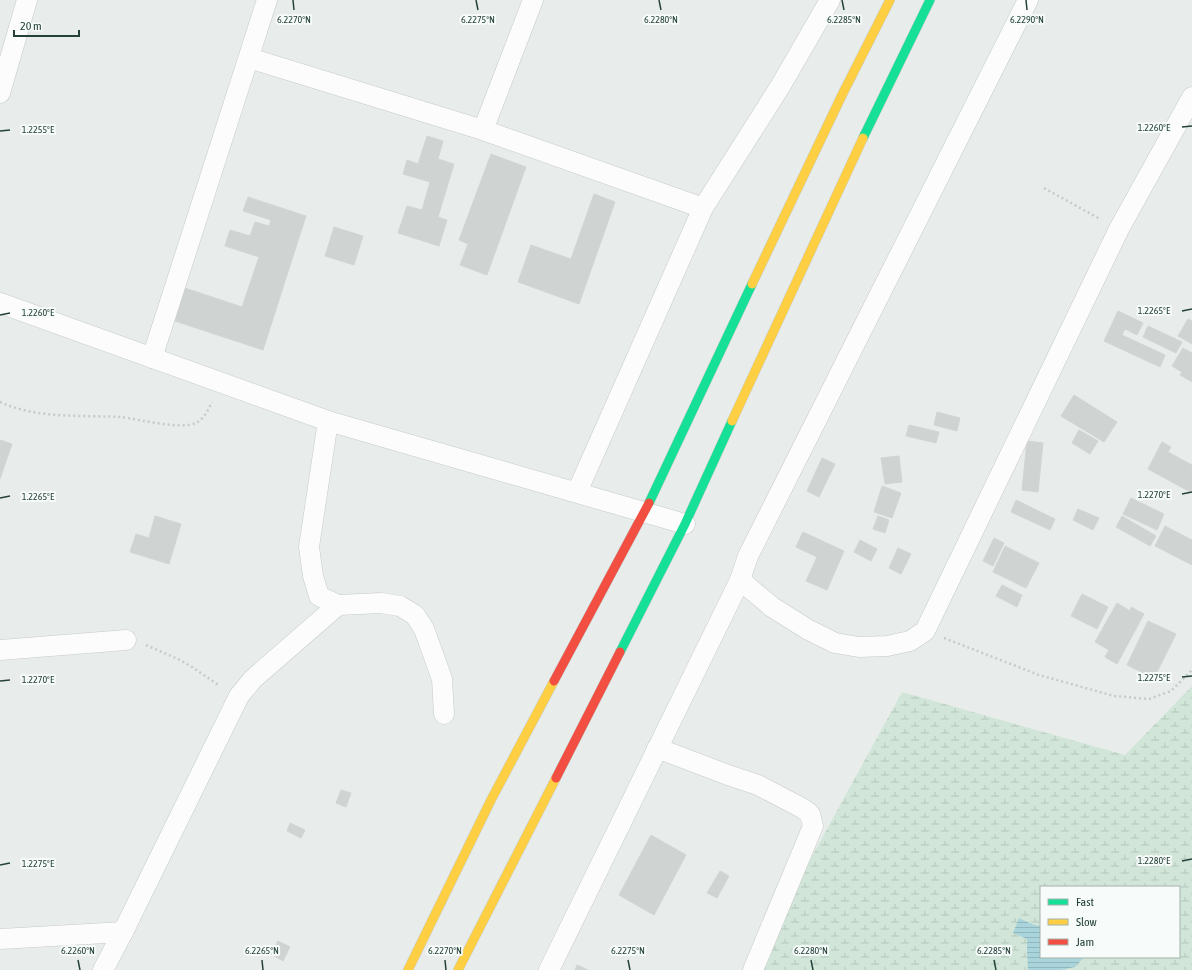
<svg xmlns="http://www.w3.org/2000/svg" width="1192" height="970" font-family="'Asap Condensed',sans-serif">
  <defs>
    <pattern id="wetland-marsh" width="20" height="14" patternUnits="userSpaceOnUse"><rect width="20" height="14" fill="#d1e6d8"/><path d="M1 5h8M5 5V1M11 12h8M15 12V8" fill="none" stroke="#b3c6ba"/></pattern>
    <pattern id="water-rules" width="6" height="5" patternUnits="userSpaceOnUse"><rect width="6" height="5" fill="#a9d4db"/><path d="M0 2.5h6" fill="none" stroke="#91b7bd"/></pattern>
  </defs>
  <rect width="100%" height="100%" fill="#e8edeb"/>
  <!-- wetland -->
  <path fill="url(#wetland-marsh)" fill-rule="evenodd" d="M 1192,686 L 1192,970 L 750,970 L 902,692 L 1125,755 ZM 1041,887 L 1179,887 L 1179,957 L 1041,957 Z"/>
  <!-- water -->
  <polygon fill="url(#water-rules)" points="1019,918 1034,925 1041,926 1041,957 1084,957 1075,967 1060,970 1028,970 1027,951 1027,939 1013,933"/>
  <!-- building -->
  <g fill="#cfd4d2" stroke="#d1d6d4">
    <polygon points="427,136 443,141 438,159 454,164 438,217 447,220 439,246 398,233 407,206 422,210 430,182 403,174 407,160 418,164"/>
    <polygon points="491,154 526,167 487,275 460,265 468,244 459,240"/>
    <polygon points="594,194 615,202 579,304 518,282 531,245 571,259"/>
    <polygon points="248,197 306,216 263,350 175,321 185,288 242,307 259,257 225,246 230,230 250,236 255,222 269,226 271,220 243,211"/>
    <polygon points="334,227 363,236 354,265 325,256"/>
    <polygon points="1118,311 1143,323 1137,335 1125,329 1122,335 1165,355 1160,367 1104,341"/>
    <polygon points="1188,319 1192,321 1192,344 1178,336"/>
    <polygon points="1148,326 1182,342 1176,353 1143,337"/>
    <polygon points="1183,348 1192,353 1192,382 1180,375 1182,372 1172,366"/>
    <polygon points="1074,395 1117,422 1104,442 1061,416"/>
    <polygon points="937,412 960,418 957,431 934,425"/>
    <polygon points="909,425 939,432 936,443 906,436"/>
    <polygon points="1079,430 1098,441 1090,454 1072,443"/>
    <polygon points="0,440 12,444 0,479"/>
    <polygon points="1027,441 1043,443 1038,492 1022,490"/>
    <polygon points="1162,442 1171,447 1168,452 1192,465 1192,493 1148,469"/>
    <polygon points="899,456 902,482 885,484 881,458"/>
    <polygon points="822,458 835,464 819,497 807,491"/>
    <polygon points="882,486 901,493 892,518 874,512"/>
    <polygon points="1131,498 1164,514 1157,530 1123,514"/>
    <polygon points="1016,500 1055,519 1050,530 1011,512"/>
    <polygon points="1078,509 1099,518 1093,530 1073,520"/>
    <polygon points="155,516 181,524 169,564 130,552 136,534 149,538"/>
    <polygon points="878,516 889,520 885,533 873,529"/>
    <polygon points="1122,516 1156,536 1150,546 1116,527"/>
    <polygon points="1165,526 1192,540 1192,565 1155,546"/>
    <polygon points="803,532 844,551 827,590 806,581 817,557 796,547"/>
    <polygon points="994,538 1004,543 993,566 983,561"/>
    <polygon points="860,540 877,549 871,561 854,552"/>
    <polygon points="1005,546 1039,563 1026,588 993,572"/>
    <polygon points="898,548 911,554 901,574 889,568"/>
    <polygon points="1002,585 1022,595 1017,607 996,596"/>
    <polygon points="1082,594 1108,607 1097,629 1071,616"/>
    <polygon points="1117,603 1130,611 1131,607 1144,614 1117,664 1105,657 1109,650 1095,642"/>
    <polygon points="1148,621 1176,634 1154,678 1127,665"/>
    <polygon points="341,790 351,793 346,807 336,803"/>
    <polygon points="290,823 305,830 301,838 287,831"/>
    <polygon points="651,835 686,855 654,915 619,895"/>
    <polygon points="720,871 729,876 717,898 707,893"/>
    <polygon points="278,941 290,947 283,961 271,954"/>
    <polygon points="577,965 588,970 575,970"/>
  </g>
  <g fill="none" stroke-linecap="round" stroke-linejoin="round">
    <!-- street casing -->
    <g stroke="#c5cac8" stroke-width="21">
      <g id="street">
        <polyline points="249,58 483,130 703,208"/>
        <polyline points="0,93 27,0"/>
        <polyline points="483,130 533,0"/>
        <polyline points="0,303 328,421 685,524"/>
        <polyline points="152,358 267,0"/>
        <polyline points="328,421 309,547 313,576 319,596 338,605"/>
        <polyline points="577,492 703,208 781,85 830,0"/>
        <polyline points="740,580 772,607 807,629 835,643 859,647 887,646 910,641 925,631 1119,229 1192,97"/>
        <polyline points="0,650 126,640"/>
        <polyline points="657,748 728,775 758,785 802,808 810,814 813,826 753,970"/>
        <polyline points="0,939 123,932"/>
        <polyline points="103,970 123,932 239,696 253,679 338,605 381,603 400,606 415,615 424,629 442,679 444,714"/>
        <polyline points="549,970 740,580 748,556 1028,0"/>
      </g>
    </g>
    <!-- fast casing -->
    <g stroke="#c3ccc9" stroke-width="10">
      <g id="fast">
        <polyline points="863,138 930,0"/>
        <polyline points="649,503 752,284"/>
        <polyline points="620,652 685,524 732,421"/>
      </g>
    </g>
    <!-- slow casing -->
    <g stroke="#c3ccc9" stroke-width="10">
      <g id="slow">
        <polyline points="752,284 842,95 890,0"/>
        <polyline points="732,421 863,138"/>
        <polyline points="408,970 491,800 554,681"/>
        <polyline points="458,970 556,778"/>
      </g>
    </g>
    <!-- jam casing -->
    <g stroke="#c3ccc9" stroke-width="10">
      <g id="jam">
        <polyline points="554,681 649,503"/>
        <polyline points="556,778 620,652"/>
      </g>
    </g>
    <!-- path -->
    <g stroke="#c3ccca" stroke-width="2.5" stroke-dasharray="2 3" stroke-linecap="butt">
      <polyline points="1044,188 1100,219"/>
      <path d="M 0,402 C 37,419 81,415 120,417 C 140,419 178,430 196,423 C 204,419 208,410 212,402"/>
      <polyline points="944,638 1039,675 1114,696 1149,699 1171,691 1192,670"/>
      <polyline points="146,645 178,659 192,667 220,686"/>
    </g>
    <!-- street -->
    <use href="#street" stroke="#fcfcfc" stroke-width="20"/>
    <!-- fast -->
    <use href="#fast" stroke="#16e098" stroke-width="9"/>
    <!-- slow -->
    <use href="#slow" stroke="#ffcf43" stroke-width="9"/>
    <!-- jam -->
    <use href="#jam" stroke="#f24e42" stroke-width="9"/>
  </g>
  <!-- ticks -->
  <path fill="none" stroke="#24423a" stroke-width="1.5" d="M 293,0 L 294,10M 476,0 L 478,10M 659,0 L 661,10M 842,0 L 844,10M 1026,0 L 1027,10M 1182,127 L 1192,126M 0,131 L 10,130M 1182,311 L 1192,309M 0,315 L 10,313M 1182,494 L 1192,492M 0,498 L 10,496M 1182,677 L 1192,676M 0,681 L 10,680M 1182,861 L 1192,859M 0,865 L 10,863M 78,960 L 80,970M 262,960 L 263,970M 445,960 L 446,970M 628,960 L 630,970M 811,960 L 813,970M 994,960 L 996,970"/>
  <g font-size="10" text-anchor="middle" fill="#24423a" stroke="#f7fbf9" stroke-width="4" stroke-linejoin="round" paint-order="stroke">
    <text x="294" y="23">6.2270°N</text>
    <text x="478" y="23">6.2275°N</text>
    <text x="661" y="23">6.2280°N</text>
    <text x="844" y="23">6.2285°N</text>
    <text x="1027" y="23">6.2290°N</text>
    <text x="1154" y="131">1.2260°E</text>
    <text x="38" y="133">1.2255°E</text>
    <text x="1154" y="314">1.2265°E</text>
    <text x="38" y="316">1.2260°E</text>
    <text x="1154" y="498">1.2270°E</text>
    <text x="38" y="500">1.2265°E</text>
    <text x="1154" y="681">1.2275°E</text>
    <text x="38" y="683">1.2270°E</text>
    <text x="1154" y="864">1.2280°E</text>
    <text x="38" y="867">1.2275°E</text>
    <text x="78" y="954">6.2260°N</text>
    <text x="262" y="954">6.2265°N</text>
    <text x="445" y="954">6.2270°N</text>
    <text x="628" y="954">6.2275°N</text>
    <text x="811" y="954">6.2280°N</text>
    <text x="994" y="954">6.2285°N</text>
  </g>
  <!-- legend -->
  <rect x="1040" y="886" width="140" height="72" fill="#f7fbf9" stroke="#a3b1ad"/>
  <rect x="1048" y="899" width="20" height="6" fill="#16e098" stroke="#a3b1ad"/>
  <text x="1076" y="906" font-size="12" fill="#24423a">Fast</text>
  <rect x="1048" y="919" width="20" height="6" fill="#ffcf43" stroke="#a3b1ad"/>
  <text x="1076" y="926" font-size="12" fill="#24423a">Slow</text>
  <rect x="1048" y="939" width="20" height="6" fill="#f24e42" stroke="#a3b1ad"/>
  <text x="1076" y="946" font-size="12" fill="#24423a">Jam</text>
  <!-- scale -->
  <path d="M14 30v6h65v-6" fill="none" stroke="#24423a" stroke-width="2"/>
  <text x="20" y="30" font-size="12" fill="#24423a" stroke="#f7fbf9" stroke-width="3" paint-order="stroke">20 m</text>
</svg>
